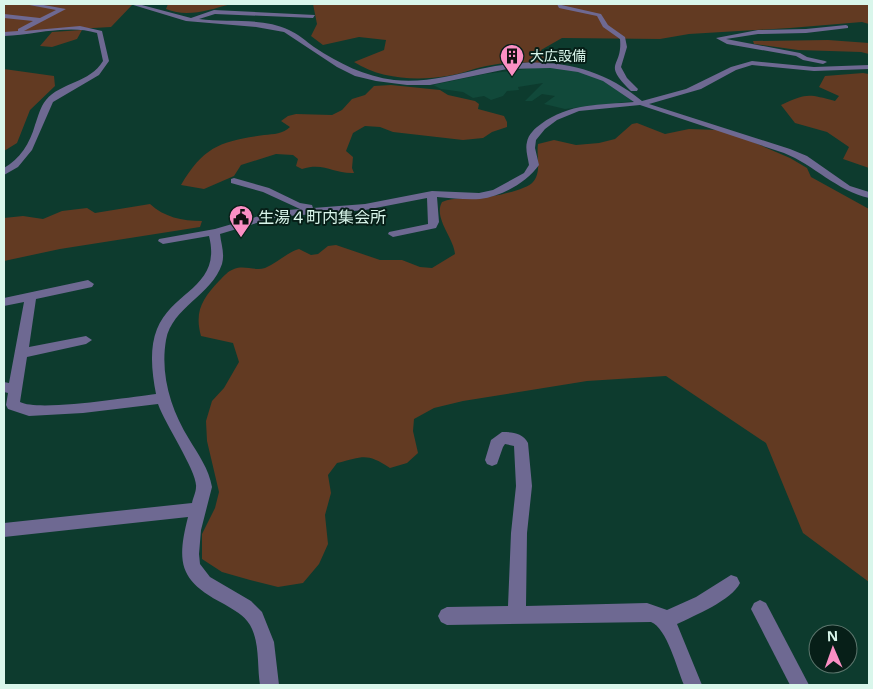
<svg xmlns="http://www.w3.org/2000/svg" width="873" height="689" font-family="'Open Sans','Noto Sans JP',sans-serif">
  <rect width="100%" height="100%" fill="#0d3b2e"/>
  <!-- built -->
  <polygon fill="#11493a" points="542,67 590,73 607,79 634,101 565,109 544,104 555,96 542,94 532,101 525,101 543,83 518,87 519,90 507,91 503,96 491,100 484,96 473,98 463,92 441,89 433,85 485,74"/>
  <!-- green -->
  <g fill="#623a22">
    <polygon points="4,4 133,4 111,27 4,33"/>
    <path d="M 168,4 L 231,4 C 209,10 187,18 166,9 Z"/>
    <path d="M 313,4 L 869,4 L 869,24 L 862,22 L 790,28 L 689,34 L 660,39 L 562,38 L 541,50 L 543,56 L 549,63 C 530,63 510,61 492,65 C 477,67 462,74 447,76 C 417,81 380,79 354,62 L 384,50 L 386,40 L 359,37 L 323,45 L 311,36 L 317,24 Z"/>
    <polygon points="82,30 77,39 52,47 40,46 52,32"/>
    <polygon points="828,40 869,43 869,54 861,52 798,50 754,44 753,41"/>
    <polygon points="4,69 54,76 55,86 30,110 17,143 4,151"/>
    <path d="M 863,73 L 869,74 L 869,168 L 843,159 L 849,147 L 827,132 L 795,123 L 781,105 C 807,93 808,94 835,101 L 839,96 L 819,87 L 825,76 Z"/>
    <path d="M 391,85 L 440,90 L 448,95 L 475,101 L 479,104 L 478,109 L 504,116 L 507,122 L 507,127 L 492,132 L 483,138 L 463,140 L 393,132 L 380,127 L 365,126 L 353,133 L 346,151 L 353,157 L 352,168 L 354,173 C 333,174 325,162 302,169 L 296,166 L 298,159 L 293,155 L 276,154 L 241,165 L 234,176 L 204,189 L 181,185 C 204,146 221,141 264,135 C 274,134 283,134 290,127 L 281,121 L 288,116 L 296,114 L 332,115 L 342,110 L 352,99 L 365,95 L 374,86 Z"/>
    <path d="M 637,123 L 665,134 L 689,129 L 718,130 L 746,139 L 790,158 L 807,168 L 811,177 L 869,209 L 869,582 L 803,533 L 766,443 L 666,376 L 587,381 L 463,401 L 434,408 L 414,419 L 413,431 L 418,453 L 407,463 L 390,468 C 366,452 363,457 337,463 L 328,475 L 331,493 L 325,515 L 328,544 L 319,564 L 303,583 L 278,587 L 250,580 L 222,572 L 202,559 L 202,534 L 215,508 L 219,492 L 207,441 L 206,421 L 212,401 L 224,388 L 239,362 L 233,343 L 201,336 C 194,311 203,298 219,281 C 224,276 228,271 234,269 C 244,265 255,271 265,268 C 277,263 286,253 299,249 L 311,255 L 318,254 L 328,246 L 336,245 L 380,260 L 402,260 L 420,267 L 432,268 L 455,254 C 454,238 433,218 442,202 C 455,196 467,200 481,198 C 491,197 527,190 533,182 C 542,172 536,156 538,144 L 554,140 L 576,145 L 599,143 L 615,139 L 632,124 Z"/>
    <path d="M 150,204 C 164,217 182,221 202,221 L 200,227 L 60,249 L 4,261 L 4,218 L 23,216 L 43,219 L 62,211 L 87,208 L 95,213 Z"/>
  </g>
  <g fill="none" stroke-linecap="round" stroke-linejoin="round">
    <!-- street -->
    <g fill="#6e6992" fill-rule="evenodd">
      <path d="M 24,4 L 38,4 L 66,9 L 24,31 L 80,26 L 102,31 L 109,61 L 99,75 L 53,102 L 32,150 L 18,167 L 4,175 L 4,168 C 20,159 30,143 35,125 C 38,117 40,107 46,100 C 61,82 90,83 103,61 L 97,33 C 68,24 34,35 4,36 L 4,32 L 18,31 L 18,29 L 33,21 L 4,18 L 4,14 L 40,18 L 56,10 Z"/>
      <path d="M 130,4 L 138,4 L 191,18 L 214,10 L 315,15 L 313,18 L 215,14 L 199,19 C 227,23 263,17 289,30 C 298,34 306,41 314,47 C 340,64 364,76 394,80 C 424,83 451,76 480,69 C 540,56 593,61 642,101 L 686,89 L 731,67 L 752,61 L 814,67 L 869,65 L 869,69 L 814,71 L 752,65 L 736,70 L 701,89 L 649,104 L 790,149 L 807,156 L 850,186 L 869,192 L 869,198 C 837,191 814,165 784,153 L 640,105 L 579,111 L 557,120 L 545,129 L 536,140 L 535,148 L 539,165 C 526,183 502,196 480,199 C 466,200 451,198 437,197 L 439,222 L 436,228 L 393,237 L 388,234 L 389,232 L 428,224 L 427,198 L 365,210 L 277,217 L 220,234 C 221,244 225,253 222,264 C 212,295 172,307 166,340 C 160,375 171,410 189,439 C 198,454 209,469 212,487 L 201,530 L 199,554 L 200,564 L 210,577 L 251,601 L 262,612 L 274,642 L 279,685 L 260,685 C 257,667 260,642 250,625 C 244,615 234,610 224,604 C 180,581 176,564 188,517 L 4,537 L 4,523 L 192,503 C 193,498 196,492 196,487 C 198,473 165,424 158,404 L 83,413 L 29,416 L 8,409 L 6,405 L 8,393 L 4,392 L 4,382 L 9,383 L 24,302 L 4,306 L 4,298 L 88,280 L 94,284 L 92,287 L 36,299 L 29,347 L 86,336 L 92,340 L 86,344 L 27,357 L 20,402 C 39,412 130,397 156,394 C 152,373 149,349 157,329 C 173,290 222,287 209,236 L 163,244 L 158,241 L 159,239 L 215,229 L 276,211 L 300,209 L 263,192 L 231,183 L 231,179 L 234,178 L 269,188 L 300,203 L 312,205 L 313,208 L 365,204 L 432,191 L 479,193 L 493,190 L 524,173 L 529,165 C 528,158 525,149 527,142 C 528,135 535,128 541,124 C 569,103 600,105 634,102 L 603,81 L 578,72 L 550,68 L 507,69 L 430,85 L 407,85 L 376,81 L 355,76 L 337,67 L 284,32 L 256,27 L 186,21 Z"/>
      <path d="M 557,4 L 601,14 L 608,25 L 625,37 L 627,47 L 621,67 L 627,78 L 638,89 L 637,91 L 631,91 C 601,61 623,69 620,39 L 603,27 L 597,16 L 559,8 Z"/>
      <polygon points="846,25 848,26 848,28 806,33 758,34 726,39 800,53 807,57 825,61 827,62 823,64 803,60 796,56 727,44 716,38 758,30 806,29"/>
      <path d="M 502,432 C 512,432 523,433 528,443 L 532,486 L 527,533 L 526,606 L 647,603 L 667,610 L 696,597 L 731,575 L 737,577 L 740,583 C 732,600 694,616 677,624 L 702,685 L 684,685 C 677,669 667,628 651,622 L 447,625 L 441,622 L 438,616 L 441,610 L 447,607 L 508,606 L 511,533 L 516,486 L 514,446 L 505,444 L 503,447 L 497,464 L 492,466 L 487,464 L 485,460 L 491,440 Z"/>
      <polygon points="760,600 766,603 809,685 790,685 751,609 754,603"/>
    </g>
  </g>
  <!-- icons -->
  <defs>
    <g id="building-pin" transform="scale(1.25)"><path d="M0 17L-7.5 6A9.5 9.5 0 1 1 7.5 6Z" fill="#fb8fc4" stroke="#071f18"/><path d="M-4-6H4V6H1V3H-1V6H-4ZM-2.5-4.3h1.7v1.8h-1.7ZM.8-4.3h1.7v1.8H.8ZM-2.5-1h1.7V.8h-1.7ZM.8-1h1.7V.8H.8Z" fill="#111"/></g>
    <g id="civic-pin" transform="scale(1.25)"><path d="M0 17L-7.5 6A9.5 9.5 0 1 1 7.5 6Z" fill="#fb8fc4" stroke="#071f18"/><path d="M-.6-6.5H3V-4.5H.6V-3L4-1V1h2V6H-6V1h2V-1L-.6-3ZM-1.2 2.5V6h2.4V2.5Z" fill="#111"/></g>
  </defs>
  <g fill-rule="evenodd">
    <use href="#building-pin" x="512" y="56"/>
    <use href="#civic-pin" x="241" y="217"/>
  </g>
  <g text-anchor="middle" stroke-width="4" stroke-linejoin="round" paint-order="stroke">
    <!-- far-poi labels -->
    <g font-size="14" fill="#d9f6eb" stroke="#071f18" text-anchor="start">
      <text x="530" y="61">大広設備</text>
    </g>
    <!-- poi labels -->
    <g font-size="16" fill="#d9f6eb" stroke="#071f18" text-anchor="start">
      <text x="258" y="223">生湯４町内集会所</text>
    </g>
  </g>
  <!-- border -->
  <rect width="873" height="689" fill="none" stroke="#d9f6eb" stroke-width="10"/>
  <!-- north arrow -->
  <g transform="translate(833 649) rotate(358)"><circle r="24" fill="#071f18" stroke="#5b756c"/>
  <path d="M0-4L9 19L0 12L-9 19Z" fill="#fb8fc4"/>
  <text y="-8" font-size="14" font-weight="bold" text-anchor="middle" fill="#d9f6eb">N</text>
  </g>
</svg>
